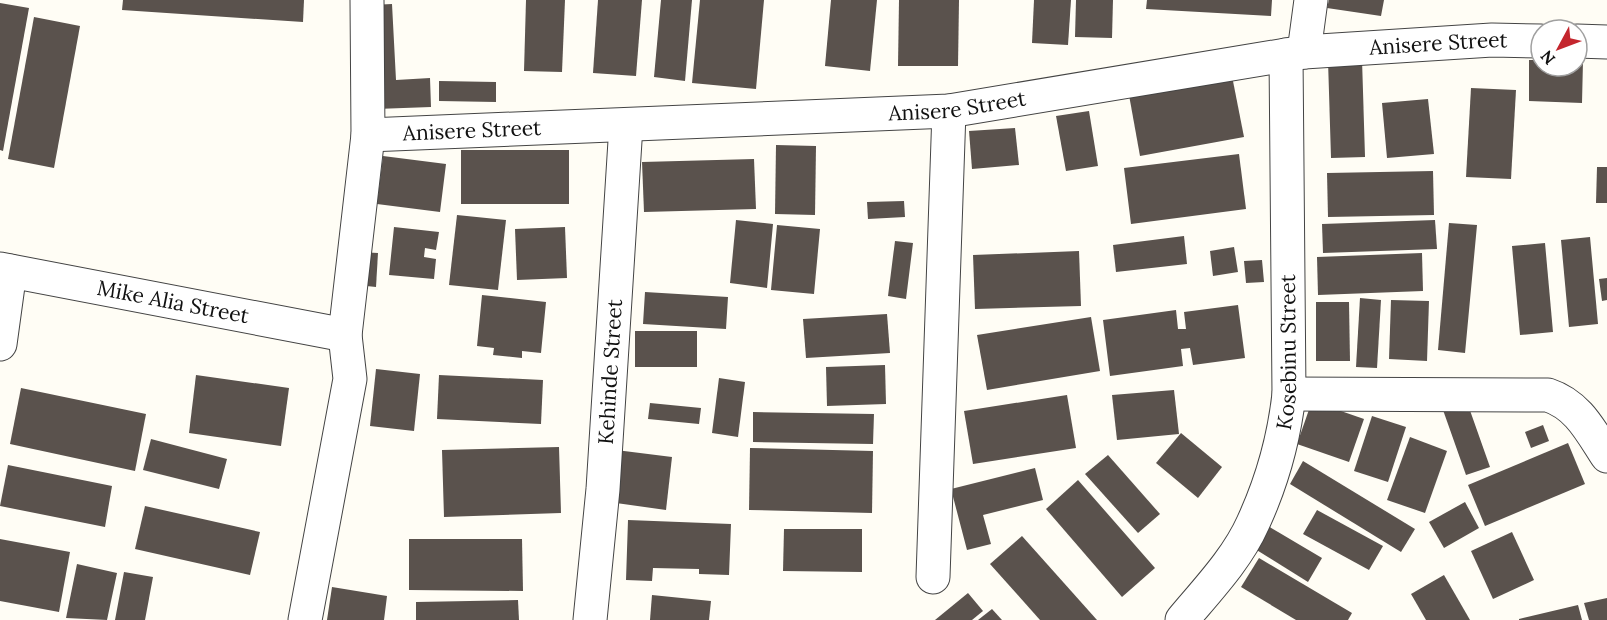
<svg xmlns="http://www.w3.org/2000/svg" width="1607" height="620" font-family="Lora,serif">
  <rect width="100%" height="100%" fill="#fffdf5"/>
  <!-- building -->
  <g fill="#5a524d">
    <polygon points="123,0 304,0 303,22 122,10"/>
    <polygon points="526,0 565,0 562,72 524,71"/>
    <polygon points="598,0 642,0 636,76 593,73"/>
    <polygon points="661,0 692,0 685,81 654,77"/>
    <polygon points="700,0 764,0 756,89 692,83"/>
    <polygon points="831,0 877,0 870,71 825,66"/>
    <polygon points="899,0 959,0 958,66 898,66"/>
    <polygon points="1034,0 1071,0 1068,45 1032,43"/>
    <polygon points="1076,0 1113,0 1112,38 1075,37"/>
    <polygon points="1147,0 1272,0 1271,16 1146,9"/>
    <polygon points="1329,0 1384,0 1381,16 1327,8"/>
    <polygon points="0,3 29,8 3,151 0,150"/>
    <polygon points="392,4 396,80 430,78 431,107 376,109 371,5"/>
    <polygon points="34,17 80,26 54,168 8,159"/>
    <polygon points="1362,59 1365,157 1331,158 1328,60"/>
    <polygon points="1529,60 1541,60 1541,66 1577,66 1577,61 1583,61 1582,103 1529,101"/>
    <polygon points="1232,76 1244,137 1140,156 1129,95"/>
    <polygon points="439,81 496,82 496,102 439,101"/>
    <polygon points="1471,88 1516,90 1511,179 1466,177"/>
    <polygon points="1428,99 1434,154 1387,158 1382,103"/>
    <polygon points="1089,111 1098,166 1066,171 1056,116"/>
    <polygon points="1015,128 1019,165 972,169 969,131"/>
    <polygon points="776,145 816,146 815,215 775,214"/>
    <rect x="461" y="150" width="108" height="54"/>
    <polygon points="1239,154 1246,209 1131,224 1124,168"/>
    <polygon points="383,156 446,164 440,212 377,204"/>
    <polygon points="754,159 756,209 644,212 642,162"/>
    <polygon points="1597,167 1607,167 1607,203 1596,203"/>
    <polygon points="1433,171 1434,215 1328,217 1327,173"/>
    <polygon points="904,201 905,217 868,219 867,202"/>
    <polygon points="457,215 506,220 498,290 449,285"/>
    <polygon points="736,220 773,224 767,288 730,283"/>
    <polygon points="1435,220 1437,249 1323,253 1322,224"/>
    <polygon points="1449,223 1477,225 1465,353 1438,350"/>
    <polygon points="777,225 820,229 814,294 771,290"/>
    <polygon points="394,227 439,232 436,250 425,248 424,257 436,259 434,279 389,275"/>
    <polygon points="565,227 567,278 517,280 515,229"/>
    <polygon points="1184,236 1187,264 1116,272 1113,245"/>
    <polygon points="1590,237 1598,324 1569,327 1561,240"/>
    <polygon points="895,241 913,243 906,299 888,296"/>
    <polygon points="1545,243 1553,332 1520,335 1512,246"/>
    <polygon points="1234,247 1238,272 1213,276 1210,251"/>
    <polygon points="1079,251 1081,306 975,309 973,255"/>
    <polygon points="359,252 378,253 376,287 357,285"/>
    <polygon points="1422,253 1423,291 1318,295 1317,257"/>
    <polygon points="1262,260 1264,282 1246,283 1244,261"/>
    <polygon points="1607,278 1607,300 1602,301 1599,279"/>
    <polygon points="645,292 728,297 726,329 643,324"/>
    <polygon points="482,295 546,302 541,353 522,351 522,358 493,355 494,348 477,346"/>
    <polygon points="1360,298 1381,300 1377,368 1356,367"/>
    <polygon points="1391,300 1429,301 1427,361 1389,359"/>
    <polygon points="1316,302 1349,302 1350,361 1316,361"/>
    <polygon points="1238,305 1245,358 1193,365 1190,348 1181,349 1183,366 1110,376 1103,320 1176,310 1178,329 1186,329 1184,312"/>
    <polygon points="887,314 890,353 806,358 803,319"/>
    <polygon points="1091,317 1100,371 987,390 977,335"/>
    <rect x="635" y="331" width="62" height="36"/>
    <polygon points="885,365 886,404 827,406 826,367"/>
    <polygon points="376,369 420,374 414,431 370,426"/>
    <polygon points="196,375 289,388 281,446 189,433"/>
    <polygon points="439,375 543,380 541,424 437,419"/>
    <polygon points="719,378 745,382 738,437 712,433"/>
    <polygon points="21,388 146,414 135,471 10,444"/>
    <polygon points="1174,390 1179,434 1117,440 1112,395"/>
    <polygon points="1067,395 1076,448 973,464 964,411"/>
    <polygon points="1312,401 1364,419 1349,462 1297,444"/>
    <polygon points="1467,402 1490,467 1466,475 1443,410"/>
    <polygon points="650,403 701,408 699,424 648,419"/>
    <polygon points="753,412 874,414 873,444 753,442"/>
    <polygon points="1372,416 1406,427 1388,482 1354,471"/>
    <polygon points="1543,425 1549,441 1531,448 1525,432"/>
    <polygon points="1181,433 1222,467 1198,498 1156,463"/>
    <polygon points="1410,437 1447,451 1425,513 1387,500"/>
    <polygon points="151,439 227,459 219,489 143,470"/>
    <polygon points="1568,443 1585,484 1485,526 1468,485"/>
    <polygon points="559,447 561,513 444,517 442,450"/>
    <polygon points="750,448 873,451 872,513 749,510"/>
    <polygon points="616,450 672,457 666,510 609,502"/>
    <polygon points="1108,455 1160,514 1138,533 1085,474"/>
    <polygon points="1303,461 1415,529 1401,552 1290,484"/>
    <polygon points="8,465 112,486 105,527 0,506"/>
    <polygon points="1035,468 1043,500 983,515 991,544 967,550 951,489"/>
    <polygon points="1078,480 1155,568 1122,597 1046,509"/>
    <polygon points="1465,502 1479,528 1444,548 1429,522"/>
    <polygon points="145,506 260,532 250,575 135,549"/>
    <polygon points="1317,510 1383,546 1369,570 1303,534"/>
    <polygon points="628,520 731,524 729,575 699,574 699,569 653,568 652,581 626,580"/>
    <polygon points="1268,526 1322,558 1308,582 1255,549"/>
    <polygon points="784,529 862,529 862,572 783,571"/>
    <polygon points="1512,532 1534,580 1493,599 1471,551"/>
    <polygon points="1022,536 1097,620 1040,620 990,564"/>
    <polygon points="0,539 70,552 59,612 0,601"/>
    <polygon points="409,539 522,539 523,591 409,590"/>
    <polygon points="1259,558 1352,613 1348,620 1296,620 1241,587"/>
    <polygon points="77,564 117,573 107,620 66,618"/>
    <polygon points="124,572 153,577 145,620 115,620"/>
    <polygon points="1444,575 1470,620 1426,620 1411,594"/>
    <polygon points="332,587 387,596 384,620 327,620"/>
    <polygon points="968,593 983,611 972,620 935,620"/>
    <polygon points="652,595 711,601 709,620 650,620"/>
    <polygon points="1607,598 1607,620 1589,620 1584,603"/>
    <polygon points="518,600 519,620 416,620 416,602"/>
    <polygon points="1578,605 1582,620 1519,620 1519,619"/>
    <polygon points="992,609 1002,620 978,620"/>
  </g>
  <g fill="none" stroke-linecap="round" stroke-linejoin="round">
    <!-- minor casing -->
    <g stroke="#444" stroke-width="35">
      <g id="minor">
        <polyline points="1577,41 1607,42"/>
        <polyline points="1304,52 1311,0"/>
        <path id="s1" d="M 368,135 L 949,111 L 1304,52 L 1492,40 L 1541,41"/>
        <path id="s2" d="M 0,269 L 345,335"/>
        <polyline points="0,344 10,271"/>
        <path d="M 1289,394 L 1548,395 C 1578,405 1590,430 1607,456"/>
        <polyline points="933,577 949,111"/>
        <polyline points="305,620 350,379 345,335 368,135 367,0"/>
        <path id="s3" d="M 590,620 L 603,489 L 626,125"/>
        <path id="s4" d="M 1182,620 C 1207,590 1237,559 1253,523 C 1272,482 1284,439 1289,394 L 1286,55"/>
      </g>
    </g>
    <!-- minor -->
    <use href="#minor" stroke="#fff" stroke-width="33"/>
  </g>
  <g text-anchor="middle" stroke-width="6" stroke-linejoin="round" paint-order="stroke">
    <!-- street labels -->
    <g font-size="21" fill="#111" stroke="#fff">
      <text dy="7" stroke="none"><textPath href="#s1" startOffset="1076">Anisere Street</textPath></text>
      <text dy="7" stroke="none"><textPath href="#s1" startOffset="590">Anisere Street</textPath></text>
      <text dy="7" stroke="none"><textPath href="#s1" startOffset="104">Anisere Street</textPath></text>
      <text dy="7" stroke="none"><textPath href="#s2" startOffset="176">Mike Alia Street</textPath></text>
      <text dy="7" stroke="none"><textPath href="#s4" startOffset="297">Kosebinu Street</textPath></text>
      <text dy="7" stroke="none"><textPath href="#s3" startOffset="249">Kehinde Street</textPath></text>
    </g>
  </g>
  <!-- north arrow -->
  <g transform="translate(1559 48) rotate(229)"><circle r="28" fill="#ffffff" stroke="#a0a0a0" stroke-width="1.5"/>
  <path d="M0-4.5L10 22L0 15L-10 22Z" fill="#c4262e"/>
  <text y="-9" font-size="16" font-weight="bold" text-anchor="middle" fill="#111111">N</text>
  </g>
</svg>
